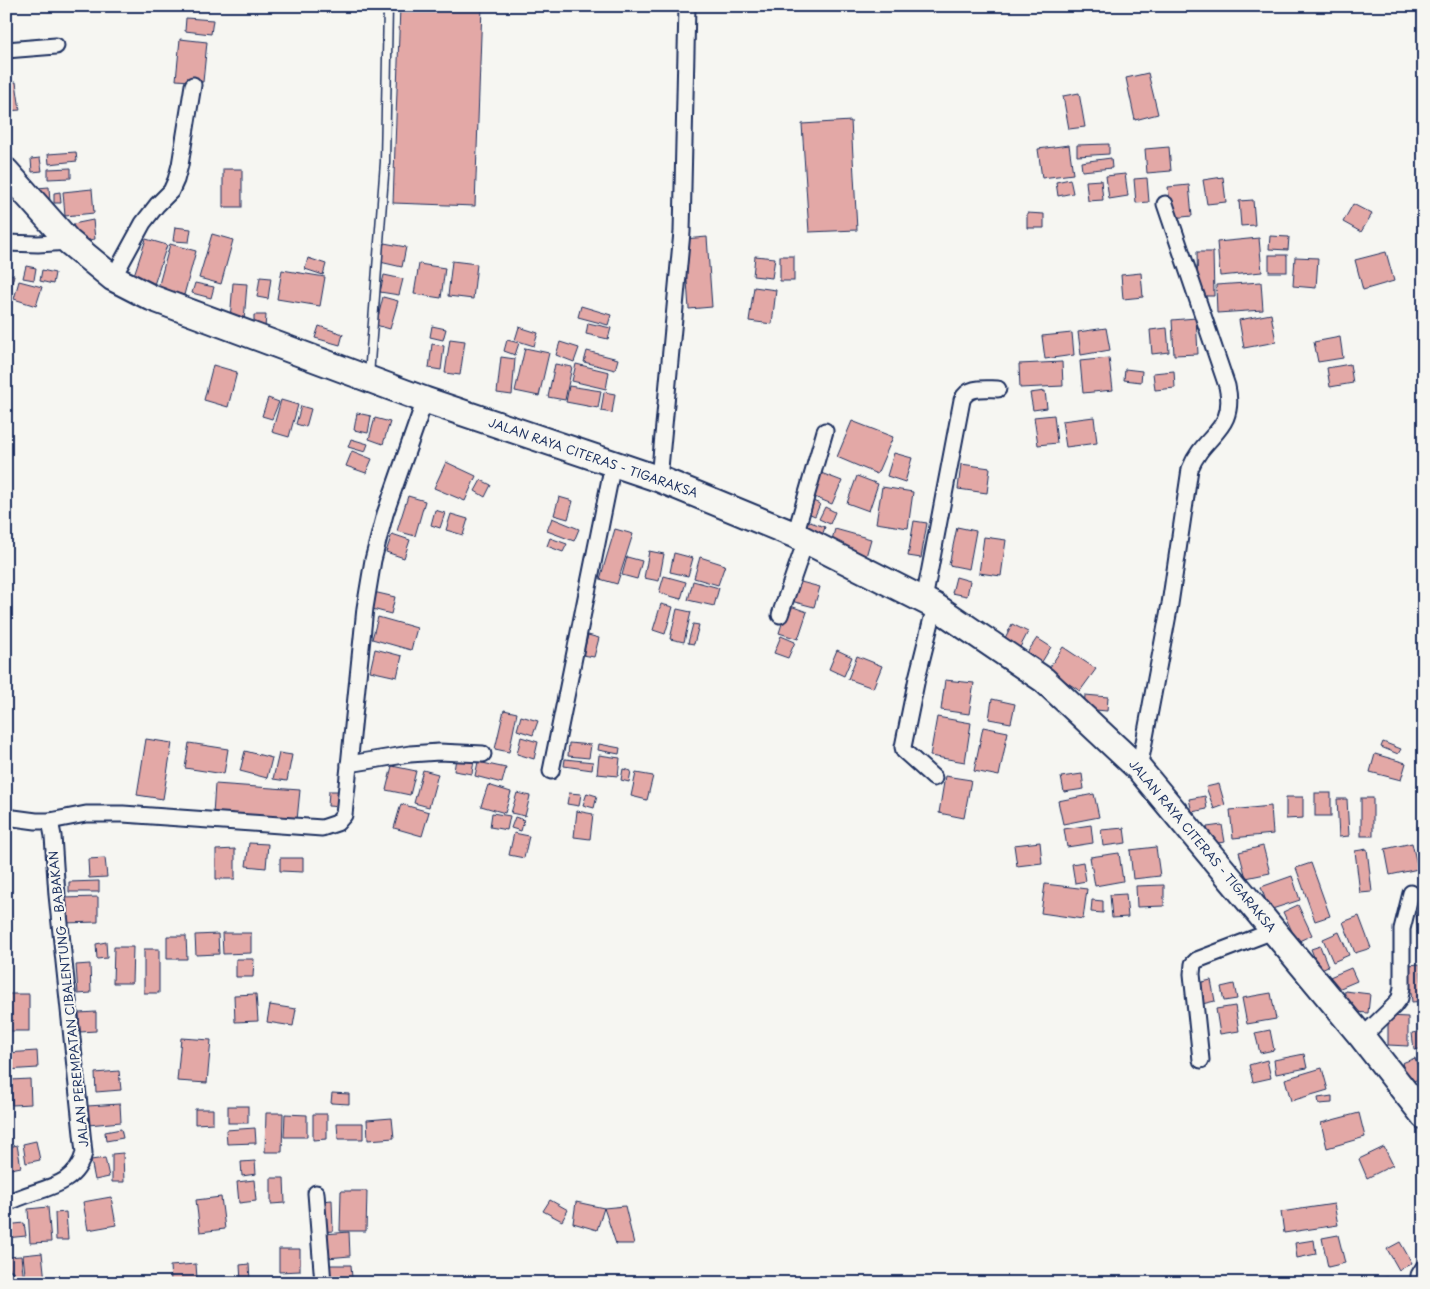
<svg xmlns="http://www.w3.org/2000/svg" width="1430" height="1289" font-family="'Playpen Sans',sans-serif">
  <rect width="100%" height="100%" fill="#f6f6f2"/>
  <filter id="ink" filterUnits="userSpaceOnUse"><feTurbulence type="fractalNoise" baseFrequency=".02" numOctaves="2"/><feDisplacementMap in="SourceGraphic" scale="10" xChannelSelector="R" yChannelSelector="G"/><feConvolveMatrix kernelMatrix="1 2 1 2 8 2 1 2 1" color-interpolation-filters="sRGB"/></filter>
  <g filter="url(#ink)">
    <!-- building -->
    <g fill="#e3a8a6" stroke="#1b2f5e">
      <polygon points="400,6 482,6 475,206 393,203"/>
      <polygon points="186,18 213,20 211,34 185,31"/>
      <polygon points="180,39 207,42 203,82 176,80"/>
      <polygon points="1148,73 1158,114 1135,120 1126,78"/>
      <polygon points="16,82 20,110 6,111 6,83"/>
      <polygon points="1079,93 1085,127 1069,129 1063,96"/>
      <polygon points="851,121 857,230 809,232 802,124"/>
      <polygon points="1109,144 1109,154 1077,156 1077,145"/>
      <polygon points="1069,145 1073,174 1042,178 1038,149"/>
      <polygon points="1169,147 1171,171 1147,173 1145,149"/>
      <polygon points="76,152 77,161 49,164 48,154"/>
      <polygon points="40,158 42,171 32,172 31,159"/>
      <polygon points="1111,158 1112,168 1082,171 1081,162"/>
      <polygon points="71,168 71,178 48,179 48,169"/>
      <rect x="223" y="169" width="19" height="38"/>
      <polygon points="1125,174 1128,196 1109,199 1106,176"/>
      <polygon points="1223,177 1226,202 1207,204 1203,180"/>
      <polygon points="1147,178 1149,202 1136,203 1134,179"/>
      <polygon points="1070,179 1073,193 1058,196 1056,182"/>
      <polygon points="1101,180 1103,200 1088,201 1086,181"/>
      <polygon points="1189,185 1192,216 1172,218 1168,187"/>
      <polygon points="49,187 50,202 39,203 37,188"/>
      <polygon points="92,189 94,213 65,216 63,192"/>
      <polygon points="60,192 61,203 54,203 54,193"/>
      <polygon points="1253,200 1255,225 1241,226 1239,201"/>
      <polygon points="1353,204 1372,214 1361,232 1343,222"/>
      <polygon points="1027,213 1044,214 1044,228 1027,228"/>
      <polygon points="93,220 95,239 76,242 73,224"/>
      <polygon points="175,227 191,229 189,242 173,241"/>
      <polygon points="212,234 233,240 221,284 199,278"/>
      <polygon points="1270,236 1289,237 1288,250 1269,249"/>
      <polygon points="707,237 712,307 689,309 684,239"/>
      <polygon points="1259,238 1262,272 1220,276 1217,242"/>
      <polygon points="146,239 167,245 152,291 131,284"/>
      <polygon points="384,243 406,247 402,267 380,262"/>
      <polygon points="170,244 196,251 184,295 158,288"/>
      <polygon points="1197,252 1213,252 1214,296 1198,296"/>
      <polygon points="1386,252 1394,281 1363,290 1355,260"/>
      <rect x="1269" y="255" width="18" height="17"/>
      <polygon points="755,256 775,258 772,278 753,276"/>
      <rect x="780" y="256" width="14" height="25"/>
      <polygon points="1295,257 1318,258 1316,288 1293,286"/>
      <polygon points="308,258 326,264 323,275 305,269"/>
      <polygon points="452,261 477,264 473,299 448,296"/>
      <polygon points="419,264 445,268 441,298 414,294"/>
      <polygon points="26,266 36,268 34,280 23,278"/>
      <polygon points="42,270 55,273 53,284 40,281"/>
      <polygon points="282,270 325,277 320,306 277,299"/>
      <polygon points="6,273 14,275 7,303 6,303"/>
      <polygon points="1141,273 1143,297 1123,299 1121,275"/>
      <polygon points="384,275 403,279 399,295 380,292"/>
      <polygon points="260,277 271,278 268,299 257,297"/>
      <polygon points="19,281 42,287 36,306 14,299"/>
      <polygon points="1261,282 1263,310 1217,313 1216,285"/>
      <polygon points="195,283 214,287 211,298 192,293"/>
      <polygon points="233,283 247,284 244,321 230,320"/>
      <polygon points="754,287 776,290 772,324 749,321"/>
      <polygon points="383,297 398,301 390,329 376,325"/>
      <polygon points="581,306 611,315 608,325 578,317"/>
      <polygon points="1271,314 1276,342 1244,348 1239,320"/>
      <polygon points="254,315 266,315 265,328 254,327"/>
      <polygon points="1196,318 1198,354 1174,355 1172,320"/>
      <polygon points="588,323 611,328 608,339 586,334"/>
      <polygon points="319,326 343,334 340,345 315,338"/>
      <polygon points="432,326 446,329 443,340 430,337"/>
      <polygon points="519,327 538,333 534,346 515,340"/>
      <polygon points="1106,328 1110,350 1081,355 1078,332"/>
      <polygon points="1167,328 1169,352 1152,354 1150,330"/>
      <polygon points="1072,333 1074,355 1045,359 1042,336"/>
      <polygon points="1340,337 1343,358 1318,362 1314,342"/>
      <polygon points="450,339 465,341 460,375 445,373"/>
      <polygon points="507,340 519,343 515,355 504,351"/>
      <polygon points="560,342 579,348 574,362 556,355"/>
      <polygon points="432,344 444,346 441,370 429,368"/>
      <polygon points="525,348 549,353 539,396 515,391"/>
      <polygon points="587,351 618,359 615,370 584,362"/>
      <polygon points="501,357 515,359 512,395 497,393"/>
      <polygon points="1109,358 1113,390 1083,393 1080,361"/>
      <polygon points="1062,362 1063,386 1020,388 1019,364"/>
      <polygon points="555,364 572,367 565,400 548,397"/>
      <polygon points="576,364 609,372 606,389 572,381"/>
      <polygon points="1350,364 1353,383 1330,387 1327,368"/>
      <polygon points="213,365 237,372 228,407 204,400"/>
      <polygon points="1125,369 1142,371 1141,382 1124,380"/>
      <polygon points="1174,371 1175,388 1155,390 1153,373"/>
      <polygon points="569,386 601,391 598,408 566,402"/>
      <polygon points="1045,391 1047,408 1033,410 1030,393"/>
      <polygon points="604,392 615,394 612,413 601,411"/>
      <polygon points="268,398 279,402 272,419 262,416"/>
      <polygon points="281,400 298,405 289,437 272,432"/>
      <polygon points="301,406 311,409 306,427 296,424"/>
      <polygon points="357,413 371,416 368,433 354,430"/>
      <polygon points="1054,415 1057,443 1038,445 1034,417"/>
      <polygon points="1094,417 1097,443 1066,447 1062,421"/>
      <polygon points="375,418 390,422 383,444 369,439"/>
      <polygon points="852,421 893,437 877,474 837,457"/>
      <polygon points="351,439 368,444 365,452 348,447"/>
      <polygon points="352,451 372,459 366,473 346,466"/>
      <polygon points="894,453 912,458 905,482 887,476"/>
      <polygon points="446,462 476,476 465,501 434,488"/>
      <polygon points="961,464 990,468 987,493 958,489"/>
      <polygon points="821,473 842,481 832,504 812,496"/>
      <polygon points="857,476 878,484 869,511 847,503"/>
      <polygon points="481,480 491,485 485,497 475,491"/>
      <polygon points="882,487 913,492 908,528 876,523"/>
      <polygon points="408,496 425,501 415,536 397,531"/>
      <polygon points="559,497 573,501 568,519 554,515"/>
      <polygon points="808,499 820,504 815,516 803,511"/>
      <polygon points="825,507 835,512 830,524 819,519"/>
      <polygon points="435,510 445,513 440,528 431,525"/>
      <polygon points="451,514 468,519 463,535 446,530"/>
      <polygon points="552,518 579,529 574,541 547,531"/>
      <polygon points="804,520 825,527 821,539 799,531"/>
      <polygon points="914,521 927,523 921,558 908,556"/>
      <polygon points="957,527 976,531 969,569 949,565"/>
      <polygon points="615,529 633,534 617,584 600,579"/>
      <polygon points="835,529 871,539 865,560 829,550"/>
      <polygon points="392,534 410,540 404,558 386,552"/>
      <polygon points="984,537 1006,540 1001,576 979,573"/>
      <polygon points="550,538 567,544 563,552 547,546"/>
      <polygon points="649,551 664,554 659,581 644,578"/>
      <polygon points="674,553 693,558 688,576 670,572"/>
      <polygon points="627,557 642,561 637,579 622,575"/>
      <polygon points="700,557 725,565 718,585 694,578"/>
      <polygon points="664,576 686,582 681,599 659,593"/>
      <polygon points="956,577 970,581 967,596 952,593"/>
      <polygon points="693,581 719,588 714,606 688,600"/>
      <polygon points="797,581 820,587 814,607 791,601"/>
      <polygon points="369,591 395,597 391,614 365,607"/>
      <polygon points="661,604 673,607 665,634 653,630"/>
      <polygon points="788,605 807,612 798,639 779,633"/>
      <polygon points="677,609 691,612 684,642 670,639"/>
      <polygon points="378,617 417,628 411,650 372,639"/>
      <polygon points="693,624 699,625 694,644 688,643"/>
      <polygon points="1012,624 1028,632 1016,655 1000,648"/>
      <polygon points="588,635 599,638 594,657 583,655"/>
      <polygon points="781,636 795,642 788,658 774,653"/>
      <polygon points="1037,638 1051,647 1040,665 1025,656"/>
      <polygon points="1063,647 1096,669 1080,691 1048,670"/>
      <polygon points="375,649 402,656 397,677 370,671"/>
      <polygon points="837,650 852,657 844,676 829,669"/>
      <polygon points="857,656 882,666 873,688 848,679"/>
      <polygon points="945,680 974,683 969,714 941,710"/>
      <polygon points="1085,695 1108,697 1107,711 1084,709"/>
      <polygon points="992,699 1015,704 1011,723 989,719"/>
      <polygon points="504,710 517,713 509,752 495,749"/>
      <polygon points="521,716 538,721 533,735 517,730"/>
      <polygon points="937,717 971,723 965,762 930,756"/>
      <polygon points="983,727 1008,732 999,776 974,771"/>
      <polygon points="521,737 538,742 534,759 517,754"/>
      <polygon points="146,739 172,743 163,799 137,795"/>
      <polygon points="1383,742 1401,749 1398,754 1381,747"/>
      <polygon points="189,743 228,749 224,774 185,768"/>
      <polygon points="569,743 591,745 589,758 568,756"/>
      <polygon points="599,744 620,748 619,754 598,750"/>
      <polygon points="245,751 272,758 267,778 240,771"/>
      <polygon points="279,753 292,755 287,781 273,779"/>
      <polygon points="1375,754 1406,763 1401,780 1370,772"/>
      <polygon points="599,755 620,758 618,776 597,774"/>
      <polygon points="456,758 474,760 472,774 454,771"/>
      <polygon points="565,759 593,762 592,770 564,766"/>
      <polygon points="478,762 506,768 502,783 475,776"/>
      <polygon points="392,766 416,771 410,795 386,790"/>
      <polygon points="623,769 631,771 629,782 621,780"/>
      <polygon points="423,770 438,774 429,807 414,803"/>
      <polygon points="636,773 653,776 647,800 631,796"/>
      <polygon points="1082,774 1084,789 1064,792 1061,777"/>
      <polygon points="945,776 971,780 964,818 939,813"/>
      <polygon points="215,784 300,790 297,820 213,814"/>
      <polygon points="1219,784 1225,805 1214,809 1206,787"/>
      <polygon points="488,785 511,792 505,813 481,806"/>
      <polygon points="329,791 343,791 342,807 328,806"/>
      <polygon points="517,793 530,796 525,816 511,813"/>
      <polygon points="569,793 581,794 579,806 567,804"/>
      <polygon points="587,793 597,796 594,808 583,805"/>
      <rect x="1315" y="793" width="16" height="23"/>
      <polygon points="1094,794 1099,817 1063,824 1058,801"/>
      <polygon points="1205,796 1207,809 1192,812 1189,799"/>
      <polygon points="1286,797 1303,797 1303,818 1286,819"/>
      <rect x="1361" y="798" width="12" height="38"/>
      <polygon points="1337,799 1347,799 1349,836 1339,837"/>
      <polygon points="401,804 429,812 422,836 394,828"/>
      <polygon points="1271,806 1273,834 1233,838 1230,810"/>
      <polygon points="577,811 593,814 590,839 574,837"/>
      <polygon points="492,813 510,816 507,830 490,827"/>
      <polygon points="515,817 524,820 521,831 511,828"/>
      <polygon points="1091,825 1093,843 1067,847 1064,829"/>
      <polygon points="1222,825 1225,842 1210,844 1207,827"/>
      <polygon points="1124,828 1126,843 1103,846 1101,830"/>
      <polygon points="514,833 529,836 524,858 509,855"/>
      <polygon points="1424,835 1424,864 1422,864 1418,836"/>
      <polygon points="1040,842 1042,863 1017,866 1014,845"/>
      <polygon points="249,843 268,844 266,868 246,866"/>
      <polygon points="1412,843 1418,869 1390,875 1385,849"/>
      <polygon points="1263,846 1270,873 1246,878 1239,852"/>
      <polygon points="1156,847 1160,876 1133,879 1130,850"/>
      <polygon points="235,849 235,879 216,879 216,850"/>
      <polygon points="1367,849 1372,892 1360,893 1355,851"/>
      <polygon points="1119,853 1123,881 1095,886 1090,857"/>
      <polygon points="105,858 107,877 89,878 88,859"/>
      <polygon points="280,858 303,858 303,872 280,871"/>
      <polygon points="1083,862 1086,881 1075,883 1072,864"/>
      <polygon points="1311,863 1330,916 1315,921 1296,868"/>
      <polygon points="1292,876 1300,900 1269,910 1261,887"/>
      <polygon points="99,881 99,892 69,892 69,882"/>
      <polygon points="1045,884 1087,889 1083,919 1041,913"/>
      <polygon points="1164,885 1164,906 1137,907 1136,886"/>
      <polygon points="1419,887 1424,887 1424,905 1420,905"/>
      <polygon points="1126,894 1128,917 1112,918 1110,895"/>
      <polygon points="98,897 98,922 64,923 63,898"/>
      <polygon points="1092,900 1103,901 1103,913 1091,912"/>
      <polygon points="1298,905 1312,935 1297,942 1283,912"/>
      <polygon points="1424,912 1424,932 1418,933 1416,913"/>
      <polygon points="1359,916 1371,948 1355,953 1343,922"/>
      <polygon points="1339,932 1349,955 1333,962 1323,939"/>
      <polygon points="222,933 251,933 251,953 223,954"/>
      <polygon points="218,934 219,954 196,955 195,935"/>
      <polygon points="167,936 186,936 187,959 167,959"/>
      <polygon points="106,942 107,958 97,959 96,944"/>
      <polygon points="1320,946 1328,966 1319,970 1311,949"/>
      <polygon points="114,947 133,947 132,983 113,983"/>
      <rect x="144" y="949" width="15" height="44"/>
      <polygon points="236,959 254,959 253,977 236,977"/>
      <polygon points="90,964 91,993 78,994 76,965"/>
      <polygon points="1420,964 1423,1001 1412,1002 1408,965"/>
      <polygon points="1351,968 1357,981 1331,992 1325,979"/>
      <polygon points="1211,980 1215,1001 1202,1004 1198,983"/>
      <polygon points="1234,984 1237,999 1224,1001 1221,987"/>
      <polygon points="1345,991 1370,994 1368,1013 1343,1011"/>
      <polygon points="1271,993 1276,1019 1247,1024 1242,998"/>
      <rect x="6" y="994" width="23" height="37"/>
      <polygon points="256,994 258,1021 235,1022 234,995"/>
      <polygon points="270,1005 296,1009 293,1026 267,1022"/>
      <polygon points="1235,1006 1239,1031 1220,1034 1216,1009"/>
      <polygon points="96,1012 96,1031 80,1032 79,1013"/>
      <polygon points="1388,1016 1408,1017 1408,1046 1388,1045"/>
      <polygon points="1270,1030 1274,1050 1260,1053 1255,1033"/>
      <polygon points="1424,1031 1424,1048 1414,1050 1412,1033"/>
      <polygon points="181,1038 211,1040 207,1083 177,1081"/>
      <polygon points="37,1051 38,1068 6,1070 6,1053"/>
      <polygon points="1304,1054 1307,1068 1276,1074 1274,1060"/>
      <polygon points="1415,1058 1422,1078 1408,1083 1402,1063"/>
      <polygon points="1267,1060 1271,1078 1253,1082 1249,1065"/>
      <polygon points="1322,1068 1328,1090 1291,1101 1285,1079"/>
      <polygon points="119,1071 121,1090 96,1092 95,1073"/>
      <polygon points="30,1079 31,1104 12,1105 11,1080"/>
      <polygon points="332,1093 349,1094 349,1104 331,1103"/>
      <polygon points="1332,1096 1332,1103 1319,1104 1318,1098"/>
      <polygon points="120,1104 121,1122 88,1125 87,1106"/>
      <rect x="228" y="1106" width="20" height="17"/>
      <polygon points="195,1109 213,1109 213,1123 195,1124"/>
      <polygon points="266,1113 283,1113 282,1152 265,1152"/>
      <polygon points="1359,1113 1365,1137 1327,1148 1321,1123"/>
      <polygon points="285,1114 307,1115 307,1137 284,1137"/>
      <polygon points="313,1114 327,1114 327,1139 313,1140"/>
      <polygon points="392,1118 394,1138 368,1140 367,1120"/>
      <polygon points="337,1123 363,1123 363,1139 338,1139"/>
      <polygon points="255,1128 256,1143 227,1144 226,1130"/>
      <polygon points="121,1129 123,1138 106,1141 105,1132"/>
      <polygon points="36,1141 40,1160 26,1163 23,1144"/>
      <polygon points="17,1145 21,1167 6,1170 6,1148"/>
      <polygon points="1384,1147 1393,1165 1367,1178 1359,1159"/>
      <polygon points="123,1153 124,1182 112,1182 112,1154"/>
      <polygon points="105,1158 109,1177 95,1180 91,1160"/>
      <polygon points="255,1161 256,1174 242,1176 241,1162"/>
      <polygon points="271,1178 284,1178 285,1203 271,1204"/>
      <polygon points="254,1180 256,1201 239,1203 237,1182"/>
      <polygon points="341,1191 367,1191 366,1231 340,1231"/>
      <polygon points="111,1197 116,1225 88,1230 83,1202"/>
      <polygon points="221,1197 225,1229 200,1232 196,1200"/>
      <polygon points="332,1200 333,1231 322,1232 321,1201"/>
      <polygon points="550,1200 568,1210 562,1221 543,1211"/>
      <polygon points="576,1202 604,1208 597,1230 573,1223"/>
      <polygon points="1334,1204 1338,1225 1284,1233 1281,1212"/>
      <polygon points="625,1206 634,1244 616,1244 604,1208"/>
      <polygon points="48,1207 51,1242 30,1243 28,1209"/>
      <polygon points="66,1212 68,1240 56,1240 55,1213"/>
      <polygon points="24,1223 26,1236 6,1238 6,1225"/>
      <polygon points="349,1232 350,1256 327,1258 325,1234"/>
      <polygon points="1338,1235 1345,1263 1328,1267 1322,1238"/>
      <polygon points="1314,1240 1316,1254 1297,1258 1295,1243"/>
      <polygon points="1400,1242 1412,1263 1399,1270 1387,1249"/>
      <polygon points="279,1249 300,1249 300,1271 279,1272"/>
      <polygon points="42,1253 45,1281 26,1283 23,1255"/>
      <polygon points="21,1256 24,1281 9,1283 7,1257"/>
      <polygon points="196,1264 197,1279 171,1281 170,1266"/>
      <polygon points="249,1264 250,1281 241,1282 240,1265"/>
      <polygon points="330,1265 351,1265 352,1278 330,1278"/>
      <polygon points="1387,1277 1388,1283 1367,1283 1367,1281"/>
    </g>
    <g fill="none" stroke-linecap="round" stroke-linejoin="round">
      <!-- service casing -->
      <g stroke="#1b2f5e" stroke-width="11">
        <polyline id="service" points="369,376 385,162 388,6"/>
      </g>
      <!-- minor casing -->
      <g stroke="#1b2f5e" stroke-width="19">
        <g id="minor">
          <polyline points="6,50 56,46"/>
          <polyline points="6,243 38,244 69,242"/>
          <polyline points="113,278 143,223 157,205 171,191 176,180 180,165 193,85"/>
          <polyline points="659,479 682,232 687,6"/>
          <polyline points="795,535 825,431"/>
          <path d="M 924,600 L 962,400 C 968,386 984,389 998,389"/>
          <polyline points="780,615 806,540"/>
          <polyline points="349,764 410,754 439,752 483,754"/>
          <path d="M 1139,769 L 1170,604 L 1190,469 C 1204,433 1237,431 1227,386 L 1165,204"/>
          <polyline points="551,771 613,464"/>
          <polyline points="934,778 904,751 903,747 917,678 935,606"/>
          <path d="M 6,817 L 36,821 L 50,821 L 53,836 L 57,895 L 84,1153 C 74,1191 35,1187 6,1204"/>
          <polyline points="50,821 86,814 123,814 322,828 337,823 344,815 365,608 373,560 385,514 425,400"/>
          <polyline points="1362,1037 1394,1006 1400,998 1402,987 1402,929 1411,893"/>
          <polyline points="1201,1060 1192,974 1193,964 1197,960 1273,931"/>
          <polyline points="316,1193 323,1283"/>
          <polyline points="6,1277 7,1283"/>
          <polyline points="1419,1283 1419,1275 1424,1267"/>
        </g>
      </g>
      <!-- primary casing -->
      <g stroke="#1b2f5e" stroke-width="29">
        <polyline id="primary" points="6,171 69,242 113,278 152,298 425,400 659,479 795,535 935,606 1044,680 1139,769 1362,1037 1424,1116"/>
      </g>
      <!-- service -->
      <use href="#service" stroke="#f6f6f2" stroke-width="8"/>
      <!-- minor -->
      <use href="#minor" stroke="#f6f6f2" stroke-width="15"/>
      <!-- primary -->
      <use href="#primary" stroke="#f6f6f2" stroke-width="25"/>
    </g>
  </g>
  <g text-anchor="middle" stroke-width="4" stroke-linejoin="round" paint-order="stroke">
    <!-- street labels -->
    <g font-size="12" fill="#1b2f5e" stroke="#f6f6f2">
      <text transform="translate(593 458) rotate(19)" y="4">JALAN RAYA CITERAS - TIGARAKSA</text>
      <text transform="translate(1202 846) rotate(50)" y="4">JALAN RAYA CITERAS - TIGARAKSA</text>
      <text transform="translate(69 999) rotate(-96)" y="4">JALAN PEREMPATAN CIBALENTUNG - BABAKAN</text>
    </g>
  </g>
  <!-- margin -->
  <rect width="1430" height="1289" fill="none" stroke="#f6f6f2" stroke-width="25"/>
  <rect x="12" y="12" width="1405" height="1264" fill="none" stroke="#1b2f5e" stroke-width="2" filter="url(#ink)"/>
</svg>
